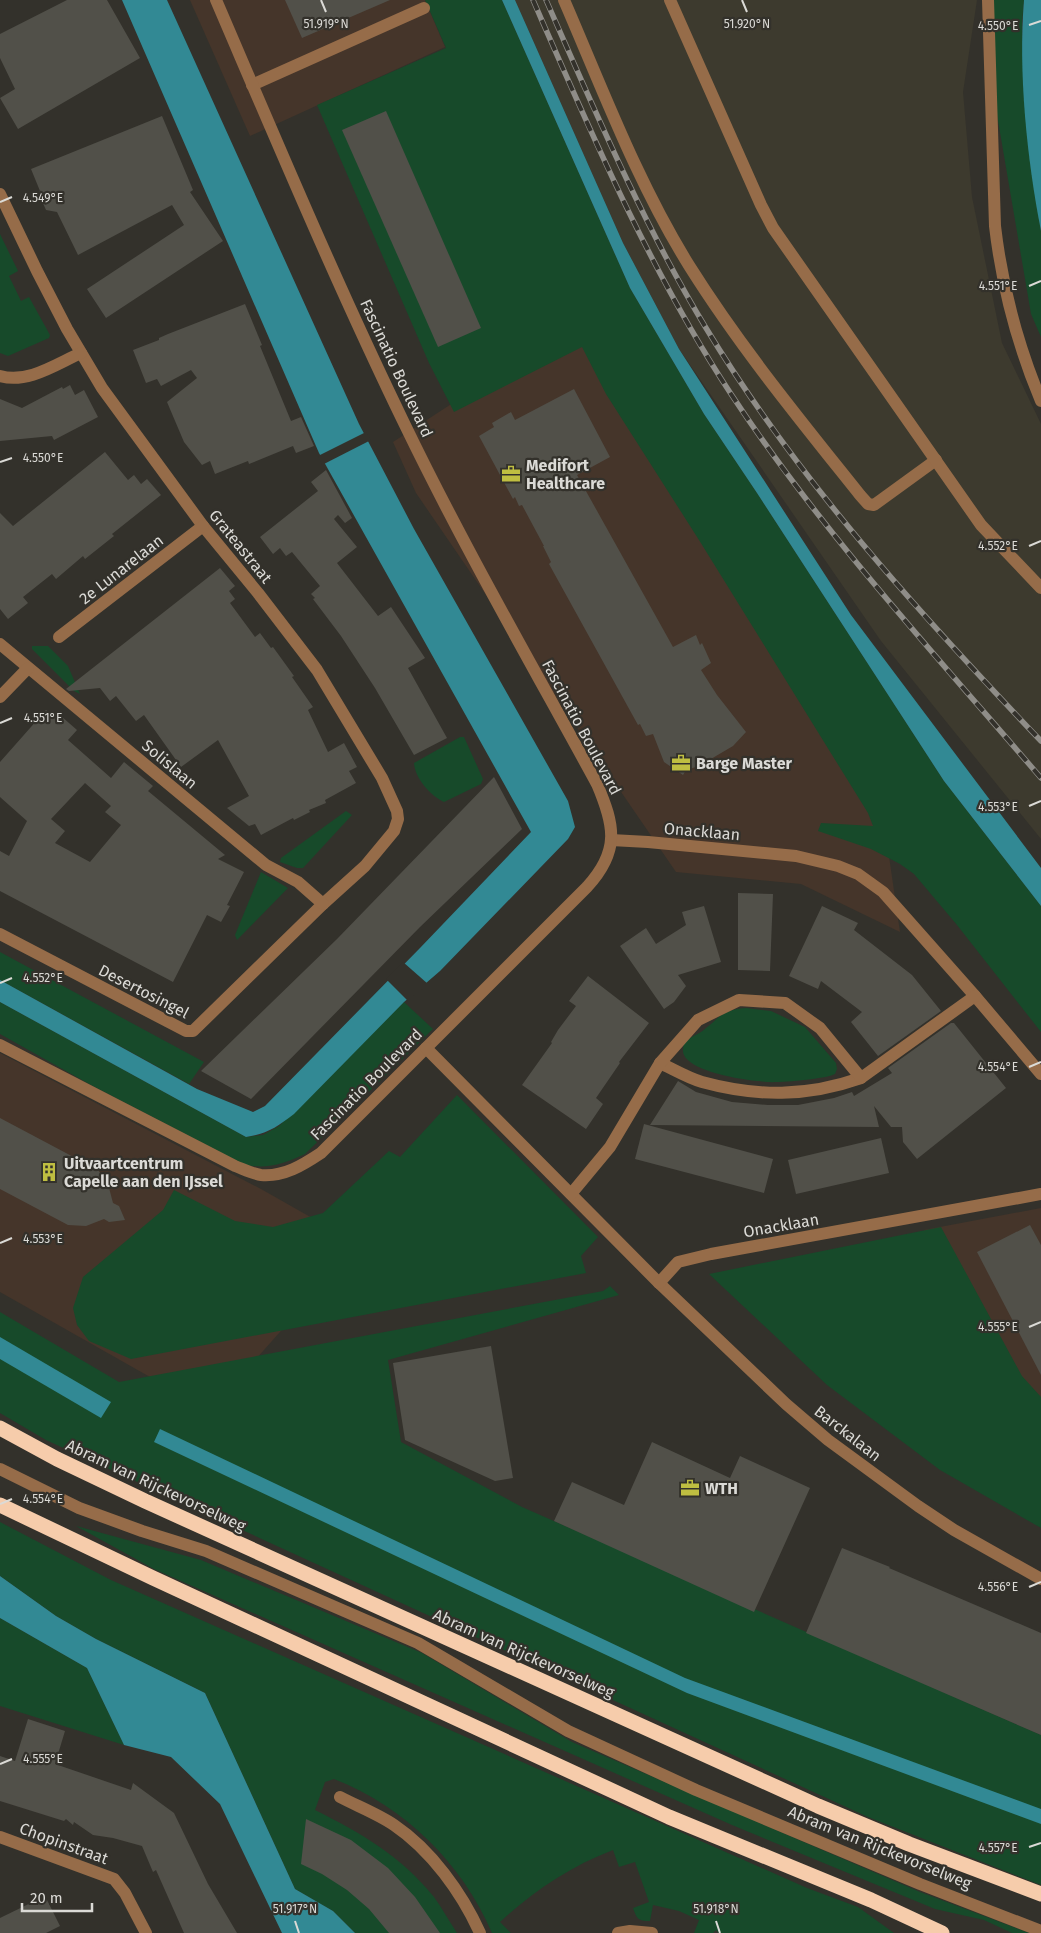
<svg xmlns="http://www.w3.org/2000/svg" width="1041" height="1933" font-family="'Fira Sans',sans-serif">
  <rect width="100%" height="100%" fill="#33312b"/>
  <!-- commercial -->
  <g fill="#45352a">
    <polygon points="190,0 425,0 445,47 250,136"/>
    <polygon points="580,320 883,815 900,932 801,884 676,872 416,493 393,442"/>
    <polygon points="0,1053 261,1189 358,1244 210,1411 0,1292"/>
    <polygon points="1041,1208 1041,1431 924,1230"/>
  </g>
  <!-- built -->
  <polygon fill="#3d3a2e" points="515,0 977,0 963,92 972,197 1002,343 1041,424 1041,839 881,641 679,349 623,243"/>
  <!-- green -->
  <g fill="#174a2a">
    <polygon points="425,0 502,0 630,288 704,414 757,493 944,781 1041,906 1041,1032 957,925 914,874 900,864 871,849 818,831 821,823 873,826 868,813 699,540 606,394 582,347 454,412 429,363 317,105 446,48"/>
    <polygon points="993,0 1024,0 1022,23 1024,92 1031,166 1041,231 1041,337 1031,314 995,103"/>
    <polygon points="0,234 18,271 9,276 21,301 29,297 50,335 49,338 8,356 0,353"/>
    <polygon points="32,646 48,646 68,666 80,694 74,691 32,649"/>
    <path d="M 460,737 L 464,737 L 483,779 L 481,784 L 444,802 C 431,796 415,779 414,763 Z"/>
    <polygon points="346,811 352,815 303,868 297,868 280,862 281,858"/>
    <polygon points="261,872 288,888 237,940 235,935"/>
    <polygon points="0,952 204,1062 189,1084 0,980"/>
    <path d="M 0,1002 L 246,1137 L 263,1135 L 279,1126 L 404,1002 L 433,1029 L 305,1154 C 283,1164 269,1169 245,1165 L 91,1085 L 0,1034 Z"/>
    <path d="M 746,1008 L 771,1011 L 805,1027 L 836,1063 L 837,1069 L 835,1074 C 826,1079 779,1083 767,1082 C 750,1081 682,1072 683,1050 C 683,1046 684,1042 687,1040 C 691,1037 696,1035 701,1032 C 719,1019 720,1010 746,1008 Z"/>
    <polygon points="457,1095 598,1237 581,1256 586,1273 131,1359 89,1341 77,1325 73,1308 83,1277 163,1210 174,1190 235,1221 273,1227 323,1213 389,1151 400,1157"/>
    <polygon points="941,1227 1022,1376 1041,1397 1041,1528 940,1470 827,1385 709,1274"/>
    <polygon points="610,1286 619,1295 388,1360 401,1442 522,1507 1041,1735 1041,1885 868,1817 46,1440 0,1413 0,1312 119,1382 603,1291"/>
    <path d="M 0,1522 L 111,1580 L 807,1888 L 858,1907 L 894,1933 L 719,1933 L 716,1930 L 713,1933 L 694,1933 L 699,1920 L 679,1911 L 653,1905 L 650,1921 C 638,1921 637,1919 633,1908 L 649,1902 L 635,1862 L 619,1867 L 613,1850 C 569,1867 534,1891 500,1922 L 511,1933 L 492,1933 C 462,1863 405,1807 334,1779 L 325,1782 L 315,1810 C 361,1833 401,1856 434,1897 C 442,1908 449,1921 457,1933 L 355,1933 L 333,1911 L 295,1889 L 205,1693 L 96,1639 L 56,1616 L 0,1576 Z"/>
    <polygon points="76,1526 201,1560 422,1653 572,1742 920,1892 1029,1933 1012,1933 984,1920 935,1909 732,1825 154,1569"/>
    <polygon points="0,1618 87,1668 124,1745 0,1706"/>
  </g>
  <!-- water -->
  <g fill="#328994">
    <path d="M 122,0 L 167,0 L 359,424 L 414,529 L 568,801 L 575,827 L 568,839 L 440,971 L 404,1002 L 294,1114 C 277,1127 267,1134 246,1137 L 0,1002 L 0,980 L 197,1089 L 253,1112 L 265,1106 L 420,948 L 531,832 L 319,453 Z"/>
    <polygon points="502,0 515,0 623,243 679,349 851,615 1041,868 1041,906 944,781 757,493 704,414 630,288"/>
    <path d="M 1024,0 L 1041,0 L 1041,231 C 1027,160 1018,72 1024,0 Z"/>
    <polygon points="0,1337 111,1402 101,1418 0,1359"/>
    <polygon points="160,1429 685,1678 1041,1809 1041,1824 687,1693 154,1442"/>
    <polygon points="0,1576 56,1616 96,1639 205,1693 295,1889 333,1911 355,1933 282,1933 220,1804 171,1757 124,1745 87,1668 0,1618"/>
  </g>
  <!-- pier -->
  <g fill="#33312b">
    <polygon points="366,432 371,440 322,465 318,456"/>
    <polygon points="403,962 428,984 408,1001 386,979"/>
  </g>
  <!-- building -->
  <g fill="#515049" fill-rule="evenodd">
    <polygon points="67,0 107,0 140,58 18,129 0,98 15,89 0,58 0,34"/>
    <polygon points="285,0 390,0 302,38"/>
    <polygon points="386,111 481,328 438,347 342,130"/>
    <polygon points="162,116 193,190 190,192 223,241 106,318 87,289 184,225 172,205 78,255 57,212 46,210 38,192 40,191 31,169"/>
    <polygon points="245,304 262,345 260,346 291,421 301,417 314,446 296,453 293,446 249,464 248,461 215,474 210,461 202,465 184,442 167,402 197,378 191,370 161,386 157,379 146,383 133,350 159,340 159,338 168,334"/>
    <polygon points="70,385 75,395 84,390 98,417 54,440 52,436 0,441 0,399 22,408 62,387 63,389"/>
    <polygon points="574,389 610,457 577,475 673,647 696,635 700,645 702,643 711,663 701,670 717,695 746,732 733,746 699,766 686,770 683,775 664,762 653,734 646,736 640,724 638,725 549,564 551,562 543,546 544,546 522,505 519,506 515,497 513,499 479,436 494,427 492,423 511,412 515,420"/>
    <polygon points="105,452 128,480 134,475 141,484 147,479 161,495 112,534 114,536 85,559 83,556 56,579 52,574 23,597 28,603 8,619 0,609 0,513 13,526"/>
    <polygon points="326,470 352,518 345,523 338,515 334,519 357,547 337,563 378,616 391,607 425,658 408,668 447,738 414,755 375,688 341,636 313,599 315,598 311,594 320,586 292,552 286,556 280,548 273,554 260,537 318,491 311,482"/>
    <polygon points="220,568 235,586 229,591 235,599 230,603 255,637 260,633 271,648 273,647 294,676 292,677 313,707 308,710 328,752 344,743 357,767 349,771 356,783 325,800 326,803 309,810 310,812 294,820 293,818 261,835 255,824 249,826 227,808 249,796 218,740 181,767 144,715 136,721 116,696 110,701 100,688 69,691 66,689"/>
    <path d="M 46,710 L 58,720 L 61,716 L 77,730 L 68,740 L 111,778 L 124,762 L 153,786 L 148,791 L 225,855 L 218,859 L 244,872 L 227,905 L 230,906 L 221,922 L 207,915 L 173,982 L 0,891 L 0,851 L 9,856 L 27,821 L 0,797 L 0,762 ZM 85,783 L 111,806 L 105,812 L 121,825 L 90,862 L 55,843 L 65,831 L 51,819 Z"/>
    <polygon points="494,777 522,829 420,927 251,1099 201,1071 337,939"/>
    <polygon points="738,893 773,894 770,971 738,970"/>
    <polygon points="704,906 721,962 678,975 686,986 674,1002 664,1009 620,946 646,928 656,944 686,925 682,912"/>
    <polygon points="822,906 858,923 854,930 912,975 941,1011 878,1056 851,1022 862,1012 821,981 818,989 789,976"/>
    <polygon points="588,976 649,1023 619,1062 620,1063 596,1098 603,1104 586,1129 522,1085 552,1043 551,1042 558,1030 576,1006 569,1001"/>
    <polygon points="951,1023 954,1023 1006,1088 917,1159 903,1142 902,1127 891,1127 874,1106 879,1127 650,1125 678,1081 696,1092 732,1102 768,1105 798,1105 834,1098 852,1092 854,1096 892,1073 888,1068"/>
    <polygon points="0,1118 98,1170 108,1184 113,1203 119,1206 125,1220 109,1222 104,1219 86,1226 68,1225 0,1189"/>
    <polygon points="644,1124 773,1159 764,1193 635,1159"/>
    <polygon points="881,1138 889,1173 796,1194 788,1160"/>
    <polygon points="1030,1225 1041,1245 1041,1375 977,1252"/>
    <polygon points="491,1346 513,1478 495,1481 405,1440 393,1363"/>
    <polygon points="652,1442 730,1478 740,1456 810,1488 754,1612 554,1521 572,1482 624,1505"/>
    <polygon points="842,1548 890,1567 889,1568 1041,1633 1041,1735 806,1633"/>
    <polygon points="28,1719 65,1731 55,1764 131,1790 133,1783 174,1813 208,1884 237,1933 184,1933 156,1870 153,1872 142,1846 113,1838 93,1835 74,1822 73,1825 66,1819 64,1821 0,1801 0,1756 15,1761"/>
    <polygon points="306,1819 351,1840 388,1868 415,1897 440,1933 389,1933 369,1909 347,1890 322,1874 301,1864"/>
    <polygon points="45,1896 60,1926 46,1933 0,1933 0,1918"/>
  </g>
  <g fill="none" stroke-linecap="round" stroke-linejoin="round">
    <!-- minor -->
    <g stroke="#966c49" stroke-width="12">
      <path d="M 564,0 C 603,90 638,184 690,267 C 741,348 801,421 860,495 L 868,504 L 874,505 L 936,460"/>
      <polyline points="670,0 761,205 773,228 981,525 1041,588"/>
      <path d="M 988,0 L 995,226 C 1002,286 1018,346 1041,401"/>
      <polyline points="252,85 424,8"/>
      <polyline points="0,194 37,271 67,329 102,388 203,526 258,593 317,670 382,778 397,811 398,819 394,831 365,866 323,904 193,1031 186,1031 0,934"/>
      <path d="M 0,376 C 28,384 56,364 81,353"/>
      <polyline points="59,637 203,526"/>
      <polyline points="0,644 266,865 298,882 323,904"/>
      <polyline points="0,697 28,668"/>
      <polyline points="611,840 648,842 796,856 838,866 858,874 883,892 975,996 1041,1074"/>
      <path d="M 0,1045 L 235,1166 C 243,1169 253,1174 261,1175 C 284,1177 303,1165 321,1153 L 587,887 C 620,851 615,826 597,784 C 532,665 464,547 405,425 C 337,285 277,142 216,0"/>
      <polyline points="426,1048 659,1283 786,1404 828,1440 918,1506 954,1530 1041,1579"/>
      <path d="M 660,1063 C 673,1069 688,1078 702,1082 C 757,1097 807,1097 861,1078"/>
      <polyline points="571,1194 610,1147 660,1063 698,1020 739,1000 785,1003 820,1028 861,1078 975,996"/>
      <polyline points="659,1283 678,1262 711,1254 1041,1194"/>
      <polyline points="0,1469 79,1508 142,1531 206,1551 418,1643 568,1731 696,1790 920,1884 1041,1931"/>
      <path d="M 340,1797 C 357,1806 378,1814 394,1825 C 431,1850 462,1893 480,1933"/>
      <polyline points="0,1837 114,1879 125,1893 146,1933"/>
      <polyline points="618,1933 630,1931 652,1933"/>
    </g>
    <!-- highway -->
    <g stroke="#f6ccab" stroke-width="15">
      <polyline points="0,1428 57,1459 145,1501 818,1806 909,1844 1041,1894"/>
      <polyline points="0,1505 153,1578 669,1817 871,1900 942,1933"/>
    </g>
    <!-- rail casing -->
    <g stroke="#8f8d88" stroke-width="5.5">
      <g id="rail">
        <path d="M 533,0 C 592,135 650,271 731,394 C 821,531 934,653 1041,778"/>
        <path d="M 546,0 C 595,111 643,224 706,328 C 798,480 919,613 1041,741"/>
      </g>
    </g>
    <!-- rail -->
    <use href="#rail" stroke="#33312b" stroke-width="4" stroke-dasharray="11" stroke-linecap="butt"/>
  </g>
  <!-- ticks -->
  <path fill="none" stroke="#dbdad6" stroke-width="2" d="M 321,0 L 326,12M 742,0 L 747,12M 1029,25 L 1041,21M 0,202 L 12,197M 1029,286 L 1041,281M 0,462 L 12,458M 1029,546 L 1041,541M 0,723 L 12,718M 1029,806 L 1041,801M 0,983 L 12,978M 1029,1067 L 1041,1062M 0,1243 L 12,1238M 1029,1327 L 1041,1322M 0,1504 L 12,1499M 1029,1587 L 1041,1582M 0,1764 L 12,1759M 1029,1847 L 1041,1843M 295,1921 L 299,1933M 716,1921 L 720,1933"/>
  <!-- icons -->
  <defs>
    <g id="office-bare" transform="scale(1.5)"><path d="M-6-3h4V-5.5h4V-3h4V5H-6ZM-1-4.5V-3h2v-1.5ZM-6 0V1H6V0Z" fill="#bfbe41" stroke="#33312b" stroke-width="2.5" paint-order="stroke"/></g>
    <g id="building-bare" transform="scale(1.5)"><path d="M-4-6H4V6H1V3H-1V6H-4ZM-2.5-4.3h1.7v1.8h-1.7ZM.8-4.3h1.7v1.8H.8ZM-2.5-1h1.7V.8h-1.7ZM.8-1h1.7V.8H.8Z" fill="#bfbe41" stroke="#33312b" stroke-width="2.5" paint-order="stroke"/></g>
  </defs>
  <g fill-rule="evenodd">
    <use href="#office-bare" x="511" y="474"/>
    <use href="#office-bare" x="681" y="763"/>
    <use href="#building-bare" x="49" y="1172"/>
    <use href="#office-bare" x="690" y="1488"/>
  </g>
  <g text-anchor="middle" stroke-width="4.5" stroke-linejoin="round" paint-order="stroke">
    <!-- street labels -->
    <g font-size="16" fill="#dbdad6" stroke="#33312b">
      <text transform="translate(397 368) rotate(65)" y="6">Fascinatio Boulevard</text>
      <text transform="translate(241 546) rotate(51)" y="6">Grateastraat</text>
      <text transform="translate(121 569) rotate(-38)" y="6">2e Lunarelaan</text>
      <text transform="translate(582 727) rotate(62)" y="6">Fascinatio Boulevard</text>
      <text transform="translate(170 764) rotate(40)" y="6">Solislaan</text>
      <text transform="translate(702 831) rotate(5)" y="6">Onacklaan</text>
      <text transform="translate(144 991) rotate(27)" y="6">Desertosingel</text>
      <text transform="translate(366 1084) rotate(-45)" y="6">Fascinatio Boulevard</text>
      <text transform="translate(781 1225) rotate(-10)" y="6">Onacklaan</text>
      <text transform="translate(848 1433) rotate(38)" y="6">Barckalaan</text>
      <text transform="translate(156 1485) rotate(25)" y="6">Abram van Rijckevorselweg</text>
      <text transform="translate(524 1653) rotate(24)" y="6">Abram van Rijckevorselweg</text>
      <text transform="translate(64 1843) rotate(20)" y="6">Chopinstraat</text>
      <text transform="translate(880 1847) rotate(22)" y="6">Abram van Rijckevorselweg</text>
    </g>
    <!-- poi labels -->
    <g font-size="16" font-weight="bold" fill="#dbdad6" stroke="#33312b" text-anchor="start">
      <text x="526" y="471">Medifort<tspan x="526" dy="18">Healthcare</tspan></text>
      <text x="696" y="769">Barge Master</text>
      <text x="64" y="1169">Uitvaartcentrum<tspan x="64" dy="18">Capelle aan den IJssel</tspan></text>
      <text x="705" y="1494">WTH</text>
    </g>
  </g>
  <g font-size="12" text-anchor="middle" fill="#dbdad6" stroke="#33312b" stroke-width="4.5" stroke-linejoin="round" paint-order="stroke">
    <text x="326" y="28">51.919°N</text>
    <text x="747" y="28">51.920°N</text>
    <text x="998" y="30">4.550°E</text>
    <text x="43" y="202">4.549°E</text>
    <text x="998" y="290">4.551°E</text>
    <text x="43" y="462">4.550°E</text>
    <text x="998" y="550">4.552°E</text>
    <text x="43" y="722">4.551°E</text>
    <text x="998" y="811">4.553°E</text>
    <text x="43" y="982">4.552°E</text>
    <text x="998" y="1071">4.554°E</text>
    <text x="43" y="1243">4.553°E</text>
    <text x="998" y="1331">4.555°E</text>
    <text x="43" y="1503">4.554°E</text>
    <text x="998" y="1591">4.556°E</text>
    <text x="43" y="1763">4.555°E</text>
    <text x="998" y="1852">4.557°E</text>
    <text x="295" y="1913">51.917°N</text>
    <text x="716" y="1913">51.918°N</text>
  </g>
  <!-- scale -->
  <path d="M22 1903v8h70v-8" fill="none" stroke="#dbdad6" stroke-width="2.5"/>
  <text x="30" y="1903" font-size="15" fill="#dbdad6" stroke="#33312b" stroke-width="4" paint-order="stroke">20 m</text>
</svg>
